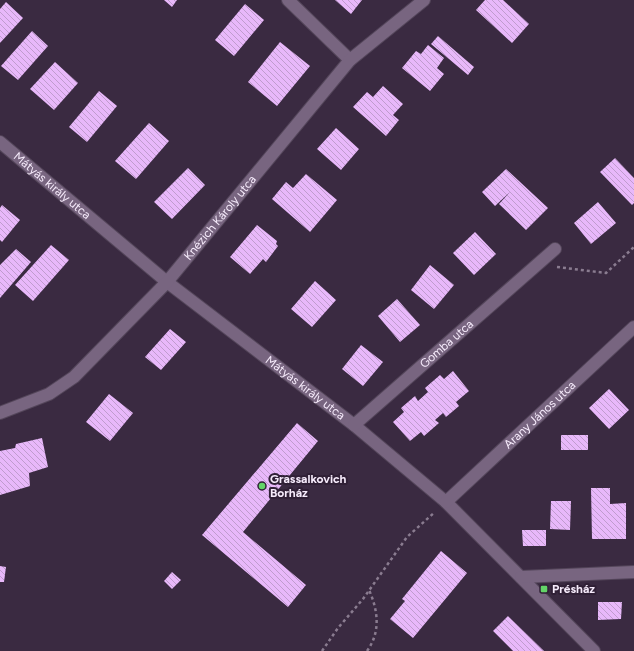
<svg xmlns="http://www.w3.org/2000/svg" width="634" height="651" font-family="Figtree,sans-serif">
  <defs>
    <pattern id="building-back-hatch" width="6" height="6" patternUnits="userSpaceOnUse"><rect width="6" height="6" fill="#e8b8fa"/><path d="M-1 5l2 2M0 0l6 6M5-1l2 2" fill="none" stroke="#c09cce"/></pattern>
  </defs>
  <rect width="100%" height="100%" fill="#3a2a41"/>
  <!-- building -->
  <g fill="url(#building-back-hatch)">
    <polygon points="164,0 177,0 172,7"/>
    <polygon points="335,0 362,0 351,14"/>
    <polygon points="485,0 503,0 529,24 512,43 476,10"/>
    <polygon points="6,2 23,18 0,43 0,9"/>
    <polygon points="245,4 264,20 234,56 215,40"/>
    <polygon points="32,31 48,46 18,80 1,66"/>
    <polygon points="438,36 474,67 468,75 431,44"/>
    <polygon points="280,42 310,66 277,106 248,82"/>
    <polygon points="428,45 444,58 437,68 444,74 430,91 402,68 416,51 421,54"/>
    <polygon points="55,62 78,83 54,110 30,89"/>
    <polygon points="383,86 403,104 393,115 399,120 386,136 353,107 367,92 373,97"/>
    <polygon points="99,91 117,106 87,142 69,127"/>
    <polygon points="149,123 169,141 136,179 115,161"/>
    <polygon points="336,128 359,149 341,170 317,149"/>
    <polygon points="615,158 634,178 634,203 632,205 600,172"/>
    <polygon points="188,168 205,185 172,219 154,202"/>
    <polygon points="506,169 548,208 526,230 499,204 510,192 495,206 482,192"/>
    <polygon points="306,174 337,200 310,232 272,199 286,182 293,188"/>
    <polygon points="598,202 616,223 591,244 574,223"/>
    <polygon points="2,205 20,220 2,242 0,240 0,208"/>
    <polygon points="257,225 277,241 276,244 278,246 266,262 263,259 250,274 230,257"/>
    <polygon points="475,232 496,254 474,275 453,253"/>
    <polygon points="51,245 69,260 33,301 15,285"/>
    <polygon points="16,249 31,262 0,298 0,265"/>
    <polygon points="430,265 454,285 434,309 411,290"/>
    <polygon points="315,281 336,300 312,327 291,309"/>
    <polygon points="397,299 420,325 400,342 378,316"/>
    <polygon points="170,329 186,342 161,370 145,357"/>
    <polygon points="361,345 383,362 363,386 342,369"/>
    <polygon points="453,371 469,391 456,402 459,406 446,417 443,413 435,420 439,423 424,436 421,432 410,441 393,422 404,412 401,408 415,396 418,401 428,392 425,388 440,375 444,379"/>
    <polygon points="609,389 629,410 609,429 589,408"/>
    <polygon points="109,394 133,413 110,441 86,422"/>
    <polygon points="297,423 318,441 243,532 306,585 288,607 202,535"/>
    <rect x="561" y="435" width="27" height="15"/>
    <polygon points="42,438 48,467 29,473 30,486 0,495 0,451 15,448 16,444"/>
    <polygon points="591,488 610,488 610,504 626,503 626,539 592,539"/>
    <polygon points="551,501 571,501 570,530 550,529"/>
    <polygon points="522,530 546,530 546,546 523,546"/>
    <polygon points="441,551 467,573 413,638 390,619 405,601 402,599"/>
    <polygon points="0,566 6,567 4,582 0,582"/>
    <polygon points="172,572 181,580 172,589 164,581"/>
    <polygon points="598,602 622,602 621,619 598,620"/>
    <polygon points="508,616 544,651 513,651 493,631"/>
  </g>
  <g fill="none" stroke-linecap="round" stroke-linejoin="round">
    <!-- minor casing -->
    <g stroke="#54465a" stroke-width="14">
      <g id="minor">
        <polyline points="288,0 350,60"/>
        <path id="s1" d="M 0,142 L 167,282 L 354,425 L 446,502 L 594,651"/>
        <path id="s2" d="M 0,413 L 49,394 L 74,377 L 167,282 L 350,60 L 424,0"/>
        <path id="s3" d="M 354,425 L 555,249"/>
        <path id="s4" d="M 446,502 L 634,327"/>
        <polyline points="521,577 634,572"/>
      </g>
    </g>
    <!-- path -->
    <g stroke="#8a7c90" stroke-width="2.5" stroke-dasharray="3 3" stroke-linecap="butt">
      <polyline points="557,267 606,273 634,247"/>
      <polyline points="322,651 338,628 363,599 407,537 435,512"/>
      <path d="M 367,651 C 381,632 378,610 369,590"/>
    </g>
    <!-- minor -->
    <use href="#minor" stroke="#786580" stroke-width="12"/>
  </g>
  <!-- markers -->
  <g fill="#63d468" stroke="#302036" stroke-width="1.5">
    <circle cx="262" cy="486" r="4"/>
    <rect x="540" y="585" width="8" height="8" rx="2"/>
  </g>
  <g text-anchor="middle" stroke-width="4" stroke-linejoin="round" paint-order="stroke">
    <!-- street labels -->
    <g font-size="12" fill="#f6ebfb" stroke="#302036">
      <text dy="4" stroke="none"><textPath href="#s1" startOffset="68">Mátyás király utca</textPath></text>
      <text dy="4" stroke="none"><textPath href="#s2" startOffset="299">Knézich Károly utca</textPath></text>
      <text dy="4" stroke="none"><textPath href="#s3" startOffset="123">Gomba utca</textPath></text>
      <text dy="4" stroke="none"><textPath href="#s1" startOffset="392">Mátyás király utca</textPath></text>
      <text dy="4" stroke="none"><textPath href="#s4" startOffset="128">Arany János utca</textPath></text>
    </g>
    <!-- poi labels -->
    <g font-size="12" font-weight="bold" fill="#f6ebfb" stroke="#302036" text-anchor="start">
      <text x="270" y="483">Grassalkovich<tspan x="270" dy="14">Borház</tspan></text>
      <text x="552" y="593">Présház</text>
    </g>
  </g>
</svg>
